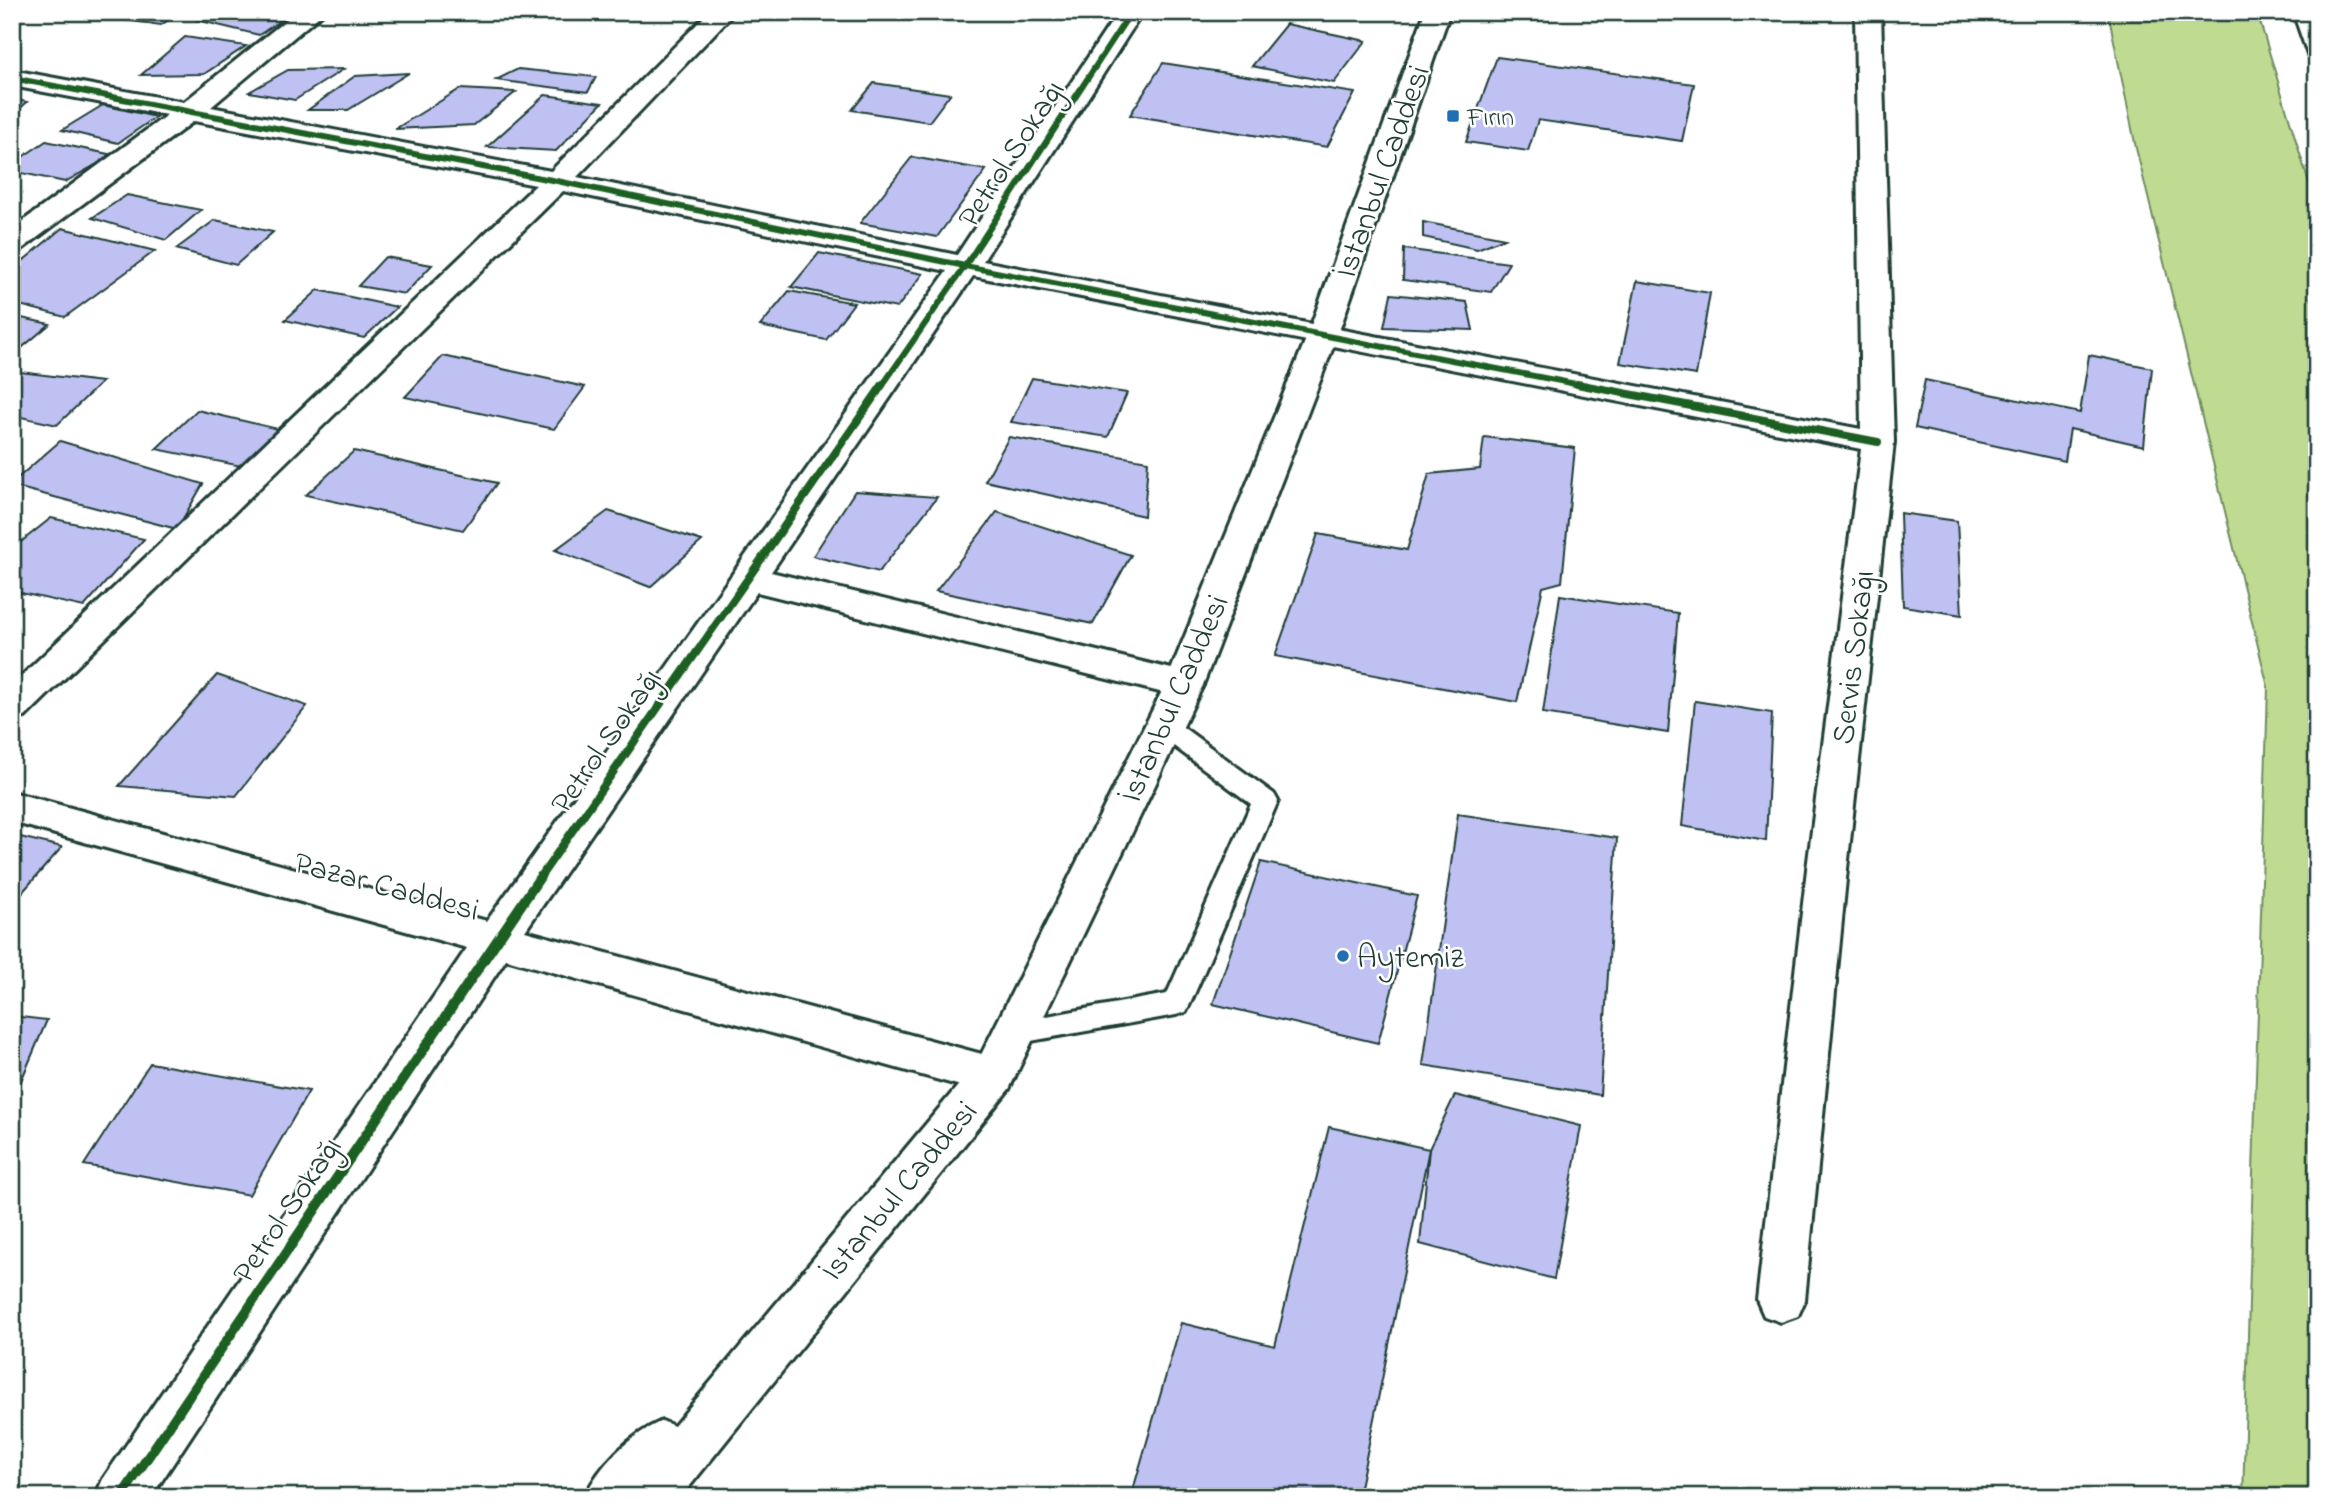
<svg xmlns="http://www.w3.org/2000/svg" width="2329" height="1509" font-family="'Indie Flower',sans-serif">
  <rect width="100%" height="100%" fill="#fff"/>
  <filter id="ink" filterUnits="userSpaceOnUse"><feTurbulence type="fractalNoise" baseFrequency=".0143" numOctaves="2"/><feDisplacementMap in="SourceGraphic" scale="14" xChannelSelector="R" yChannelSelector="G"/><feConvolveMatrix kernelMatrix="1 2 1 2 8 2 1 2 1" color-interpolation-filters="sRGB"/></filter>
  <g filter="url(#ink)">
    <!-- green -->
    <polygon fill="#bfdb92" stroke="#6f8c63" stroke-width="2" points="2108,12 2257,12 2317,210 2317,1497 2243,1497 2268,687 2136,148"/>
    <!-- building -->
    <g fill="#bfc1f3" stroke="#1f3d34" stroke-width="2">
      <polygon points="110,12 180,12 161,25 101,17"/>
      <polygon points="208,12 248,12 284,18 259,35 197,20"/>
      <polygon points="1286,24 1366,41 1334,83 1252,66"/>
      <polygon points="185,37 246,46 204,74 141,75"/>
      <polygon points="1497,57 1694,84 1682,141 1538,120 1528,151 1466,142"/>
      <polygon points="1163,63 1355,93 1327,147 1130,115"/>
      <polygon points="344,69 295,100 249,92 288,70"/>
      <polygon points="518,69 596,77 588,92 496,80"/>
      <polygon points="409,73 348,110 308,110 355,76"/>
      <polygon points="874,83 950,94 929,122 852,110"/>
      <polygon points="460,89 516,92 474,125 395,129"/>
      <polygon points="545,95 602,103 556,151 487,147"/>
      <polygon points="12,99 27,102 12,116"/>
      <polygon points="103,105 156,117 118,143 62,130"/>
      <polygon points="46,141 113,155 65,182 12,171 12,164"/>
      <polygon points="912,157 986,170 937,237 860,223"/>
      <polygon points="127,195 201,210 166,240 92,218"/>
      <polygon points="215,220 273,232 236,265 176,249"/>
      <polygon points="1423,222 1505,238 1477,249 1423,237"/>
      <polygon points="62,228 155,251 65,317 12,303 12,270"/>
      <polygon points="1404,249 1509,263 1491,292 1403,280"/>
      <polygon points="819,253 923,274 897,308 791,287"/>
      <polygon points="385,257 432,265 405,294 358,286"/>
      <polygon points="1637,281 1710,293 1696,375 1620,363"/>
      <polygon points="318,290 397,307 364,338 285,320"/>
      <polygon points="789,291 854,303 826,340 760,326"/>
      <polygon points="1391,294 1467,302 1473,330 1384,327"/>
      <polygon points="12,316 50,324 12,356"/>
      <polygon points="2089,355 2152,368 2144,446 2070,429 2065,461 1915,428 1925,380 2080,413"/>
      <polygon points="443,356 585,387 554,429 405,397"/>
      <polygon points="12,371 102,382 57,425 12,415"/>
      <polygon points="1032,378 1127,393 1108,437 1011,422"/>
      <polygon points="197,410 278,429 246,467 156,449"/>
      <polygon points="1009,437 1148,461 1144,516 985,481"/>
      <polygon points="1484,437 1575,448 1562,582 1543,587 1517,702 1275,656 1318,534 1407,550 1429,474 1480,469"/>
      <polygon points="60,441 203,484 177,529 12,486 12,483"/>
      <polygon points="354,451 497,483 463,530 306,495"/>
      <polygon points="855,491 937,497 879,572 813,556"/>
      <polygon points="608,511 702,541 650,587 555,550"/>
      <polygon points="997,512 1131,555 1093,624 936,591"/>
      <polygon points="1900,513 1957,521 1962,615 1903,606"/>
      <polygon points="51,518 144,539 84,607 12,591 12,549"/>
      <polygon points="1560,595 1678,613 1668,733 1543,713"/>
      <polygon points="217,675 307,706 236,796 119,786"/>
      <polygon points="1695,701 1772,713 1766,841 1682,826"/>
      <polygon points="1458,814 1617,838 1600,1095 1423,1065"/>
      <polygon points="12,835 62,847 12,904"/>
      <polygon points="1261,862 1417,896 1378,1043 1213,1004"/>
      <polygon points="12,1016 47,1020 12,1102"/>
      <polygon points="150,1063 309,1091 249,1195 84,1165"/>
      <polygon points="1455,1095 1581,1126 1554,1279 1420,1244 1429,1149"/>
      <polygon points="1329,1127 1429,1149 1358,1497 1131,1497 1181,1323 1275,1346"/>
    </g>
    <g fill="none" stroke-linecap="round" stroke-linejoin="round">
      <!-- service casing -->
      <g stroke="#1f3d34" stroke-width="6">
        <polygon id="service" points="1164,717 1173,720 1274,794 1278,801 1190,1004 1186,1012 1176,1015 1014,1044 1004,1041 1000,1033 1004,1025 1014,1022 1167,994 1251,804 1155,732 1152,726 1155,720"/>
      </g>
      <!-- minor casing -->
      <g stroke="#1f3d34" stroke-width="6">
        <polygon id="minor" points="296,12 324,12 211,107 551,171 709,12 735,12 577,177 957,255 1118,12 1143,12 983,261 1861,429 1855,12 1881,12 1894,442 1847,869 1805,1300 1798,1316 1781,1322 1764,1316 1757,1300 1807,869 1861,449 973,276 771,572 1184,672 1197,676 1203,685 1197,694 1184,698 757,592 525,931 993,1057 1009,1063 1015,1076 1009,1089 993,1095 506,959 151,1497 95,1497 103,1479 467,948 12,822 12,792 487,921 947,271 563,191 25,717 12,720 12,685 536,185 194,121 22,249 12,252 12,229 167,115 12,86 12,70 184,102"/>
      </g>
      <!-- primary casing -->
      <g stroke="#1f3d34" stroke-width="6">
        <path id="primary" d="M 1425,12 L 1450,12 L 1338,334 L 1203,685 L 1009,1089 L 681,1497 L 585,1497 C 598,1466 631,1434 662,1421 L 674,1426 L 977,1063 L 1165,685 L 1308,334 Z"/>
      </g>
      <!-- motorway casing -->
      <g stroke="#1f3d34" stroke-width="6">
        <polygon id="motorway" points="2293,12 2317,12 2317,58 2308,55"/>
      </g>
      <!-- service -->
      <use href="#service" fill="#fff" fill-rule="evenodd"/>
      <!-- minor -->
      <use href="#minor" fill="#fff" fill-rule="evenodd"/>
      <!-- primary -->
      <use href="#primary" fill="#fff" fill-rule="evenodd"/>
      <!-- motorway -->
      <use href="#motorway" fill="#fff" fill-rule="evenodd"/>
      <!-- cycleway-far2 casing -->
      <g stroke="#fff" stroke-width="10">
        <g id="cycleway-far2">
          <polyline points="12,78 557,181 965,266 1586,386"/>
          <polyline points="882,386 965,266 1131,12"/>
        </g>
      </g>
      <!-- cycleway-far1 casing -->
      <g stroke="#fff" stroke-width="12">
        <g id="cycleway-far1">
          <polyline points="1577,384 1878,442"/>
          <polyline points="539,879 883,384"/>
        </g>
      </g>
      <!-- cycleway casing -->
      <g stroke="#fff" stroke-width="15">
        <polyline id="cycleway" points="121,1497 540,877"/>
      </g>
      <!-- cycleway-far2 -->
      <use href="#cycleway-far2" stroke="#1b5e20" stroke-width="6"/>
      <!-- cycleway-far1 -->
      <use href="#cycleway-far1" stroke="#1b5e20" stroke-width="8"/>
      <!-- cycleway -->
      <use href="#cycleway" stroke="#1b5e20" stroke-width="10"/>
    </g>
  </g>
  <!-- markers -->
  <g fill="#1f6fb2" stroke="#fff" stroke-width="2.5">
    <rect x="1446" y="109" width="14" height="14" rx="3.5"/>
    <circle cx="1343" cy="956" r="7"/>
  </g>
  <g text-anchor="middle" stroke-width="5" stroke-linejoin="round" paint-order="stroke">
    <!-- far-poi labels -->
    <g font-size="26" fill="#1f3d34" stroke="#fff" text-anchor="start">
      <text x="1467" y="125">Fırın</text>
    </g>
    <!-- street labels -->
    <g font-size="32" fill="#1f3d34" stroke="#fff">
      <text transform="translate(1010 153) rotate(-57)" y="11">Petrol Sokağı</text>
      <text transform="translate(1381 171) rotate(-70)" y="11">İstanbul Caddesi</text>
      <text transform="translate(1852 657) rotate(-83)" y="11">Servis Sokağı</text>
      <text transform="translate(1173 698) rotate(-66)" y="11">İstanbul Caddesi</text>
      <text transform="translate(605 740) rotate(-55)" y="11">Petrol Sokağı</text>
      <text transform="translate(387 885) rotate(15)" y="11">Pazar Caddesi</text>
      <text transform="translate(898 1190) rotate(-50)" y="11">İstanbul Caddesi</text>
      <text transform="translate(286 1209) rotate(-56)" y="11">Petrol Sokağı</text>
    </g>
    <!-- poi labels -->
    <g font-size="32" fill="#1f3d34" stroke="#fff" text-anchor="start">
      <text x="1357" y="967">Aytemiz</text>
    </g>
  </g>
  <!-- margin -->
  <rect width="2329" height="1509" fill="none" stroke="#fff" stroke-width="42"/>
  <rect x="21" y="21" width="2287" height="1467" fill="none" stroke="#1f3d34" stroke-width="2.5" filter="url(#ink)"/>
</svg>
